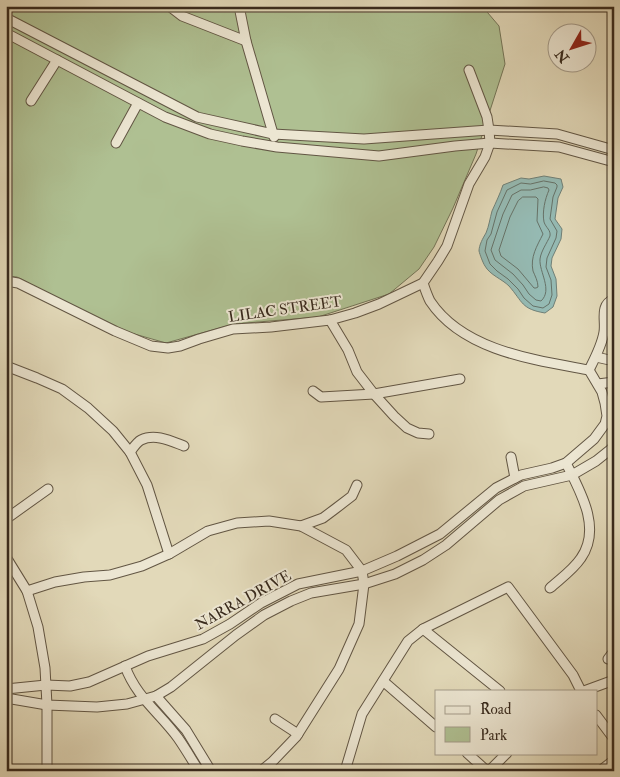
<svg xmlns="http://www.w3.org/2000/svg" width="620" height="777" font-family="'IM FELL Double Pica',serif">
  <rect width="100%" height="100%" fill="#e2d9b9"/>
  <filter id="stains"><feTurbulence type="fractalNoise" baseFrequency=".004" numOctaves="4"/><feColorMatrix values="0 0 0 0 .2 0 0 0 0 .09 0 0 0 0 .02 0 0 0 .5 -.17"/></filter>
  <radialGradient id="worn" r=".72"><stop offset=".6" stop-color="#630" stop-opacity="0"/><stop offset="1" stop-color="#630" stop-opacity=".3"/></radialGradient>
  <!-- green -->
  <polygon fill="#afc092" stroke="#747558" points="6,6 482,6 499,26 505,64 476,154 453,208 434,247 419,269 389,294 318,317 234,324 166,343 117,329 17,277 6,276"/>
  <!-- water -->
  <path fill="#95bab3" stroke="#708077" d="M 544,176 L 561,179 L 563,187 L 558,198 L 555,219 L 562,229 L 561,239 L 552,258 L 551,266 L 556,279 L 557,296 L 553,307 L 545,313 C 521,309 523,302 509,286 C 502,279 490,275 485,266 C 483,263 480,255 479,251 C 479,245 483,238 486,233 C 489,226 490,218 492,211 C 496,202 500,194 503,185 L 521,178 L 529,179 Z"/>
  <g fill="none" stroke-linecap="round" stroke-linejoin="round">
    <!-- shore -->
    <g stroke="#667268" stroke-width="1">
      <polygon points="544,181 555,183 557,185 557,187 553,197 550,219 557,231 556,238 547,258 546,267 551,280 552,295 549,304 543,308 533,306 524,298 518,289 508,279 497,271 490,264 485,251 487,240 491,234 497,212 507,190 521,183 530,184"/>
      <path d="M 544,187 L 548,188 L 549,190 C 545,199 542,212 544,222 C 546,228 551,230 550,236 C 547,243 541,251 540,259 C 539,272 553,290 541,301 L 536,300 L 529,294 L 523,285 L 513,274 L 495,260 L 491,250 L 503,214 L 512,195 L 521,190 L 530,190 Z"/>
      <path d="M 523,197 L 536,197 L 538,199 L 537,221 L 543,234 C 537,246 530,257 533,271 C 535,276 538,281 538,287 L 536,288 L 534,288 L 518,269 L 501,256 L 499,250 L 510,217 L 518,201 Z"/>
    </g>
    <!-- minor casing -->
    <g stroke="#625644" stroke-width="11">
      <g id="minor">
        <polyline points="169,6 182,16 246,41"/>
        <polyline points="239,6 246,41 274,137"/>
        <polyline points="6,18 197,117 273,134 364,139 489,130 557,134 614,150"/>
        <polyline points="6,33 165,117 210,134 242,141 277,147 379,156 455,146 490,143 559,147 614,162"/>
        <polyline points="31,101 57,60"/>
        <polyline points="116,143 138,103"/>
        <polyline points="6,281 18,283 115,331 151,346 168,348 180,346 199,339 233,329 271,327 330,320 355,313 379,304 423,283 438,261 447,246 469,184 485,157 490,143 489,130 487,117 469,70"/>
        <path d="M 423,283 C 425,289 427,295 430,301 C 463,351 535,360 589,370"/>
        <polyline points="330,320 348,350 357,372 374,394 394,416 407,428 418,433 429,434"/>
        <polyline points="596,357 614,361"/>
        <polyline points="6,366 37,378 62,389 88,408 113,431 130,452 147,485 169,554"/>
        <path d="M 589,370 C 595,358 602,345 604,332 C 606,320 599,305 614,299"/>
        <polyline points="598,384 614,382"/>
        <polyline points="313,391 321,397 374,394 460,379"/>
        <path d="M 130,452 C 133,448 137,442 141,440 C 155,433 171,441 184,446"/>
        <polyline points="511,457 515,478"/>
        <polyline points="6,519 48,489"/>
        <polyline points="301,526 323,518 335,509 352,496 357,485"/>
        <polyline points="6,557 27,591 38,627 45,668 47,705 47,771"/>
        <path d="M 550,588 C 560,579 573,570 581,558 C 602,528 580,491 566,463"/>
        <polyline points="27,591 55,582 84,577 110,575 142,566 169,554 208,531 237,523 269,521 301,526 346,550 362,571 364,584 359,624 339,669 296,737 272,762 261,771"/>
        <polyline points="423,629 500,691"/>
        <polyline points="608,659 614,651"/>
        <path d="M 125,666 C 136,697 160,713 178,738 C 185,748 192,760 199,771"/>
        <polyline points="383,681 436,727"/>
        <polyline points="6,689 46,685 70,686 89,682 148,656 203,639 230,624 261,603 298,584 362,571 397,556 440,534 496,488 521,475 552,468 566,463 594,439 605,424 607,416 605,403 602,392 589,370"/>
        <polyline points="584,691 614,680"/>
        <polyline points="156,696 186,730 211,771"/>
        <polyline points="6,698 47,705 97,707 127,704 156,696 171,687 236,635 264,615 291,601 311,593 364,584 395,574 423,560 446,545 499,500 524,486 572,475 596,461 611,449 614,445"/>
        <polyline points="596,715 614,739"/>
        <polyline points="275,719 298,734"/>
        <polyline points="467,753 487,771"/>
        <polyline points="345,771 362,714 408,641 423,629 508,587 573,675 581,691"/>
        <polyline points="489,771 507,753"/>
        <polyline points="600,771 614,760"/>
      </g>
    </g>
    <!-- minor -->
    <use href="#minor" stroke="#ece6d2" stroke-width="9"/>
  </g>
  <g text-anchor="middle" stroke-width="4" stroke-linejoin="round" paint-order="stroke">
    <!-- street labels -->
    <g font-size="15" fill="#382a1d" stroke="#ece6d2">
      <text transform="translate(285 309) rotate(-8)" y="5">LILAC STREET</text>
      <text transform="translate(243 600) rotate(-29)" y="5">NARRA DRIVE</text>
    </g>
  </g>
  <!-- margin -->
  <rect width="620" height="777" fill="none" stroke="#e2d9b9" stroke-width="25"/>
  <rect x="8" y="8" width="605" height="762" fill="none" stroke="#382a1d" stroke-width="2.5"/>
  <rect x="12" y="12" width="595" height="752" fill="none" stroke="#382a1d"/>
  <!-- legend -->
  <rect x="435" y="690" width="162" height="65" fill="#ece6d2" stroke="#a49b8a"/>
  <rect x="445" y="706" width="25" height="8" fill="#ece6d2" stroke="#a49b8a"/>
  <text x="480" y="714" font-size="15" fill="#382a1d">Road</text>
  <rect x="445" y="727" width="25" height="15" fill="#afc092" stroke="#a49b8a"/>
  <text x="480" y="740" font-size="15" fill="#382a1d">Park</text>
  <!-- north arrow -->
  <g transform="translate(572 48) rotate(231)"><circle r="24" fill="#ece6d2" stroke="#a49b8a"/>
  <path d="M0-4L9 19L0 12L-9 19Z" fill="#8f2418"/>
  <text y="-8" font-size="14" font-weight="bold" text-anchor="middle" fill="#382a1d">N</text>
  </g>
  <rect width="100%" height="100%" filter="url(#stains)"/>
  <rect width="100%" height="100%" fill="url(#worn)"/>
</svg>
